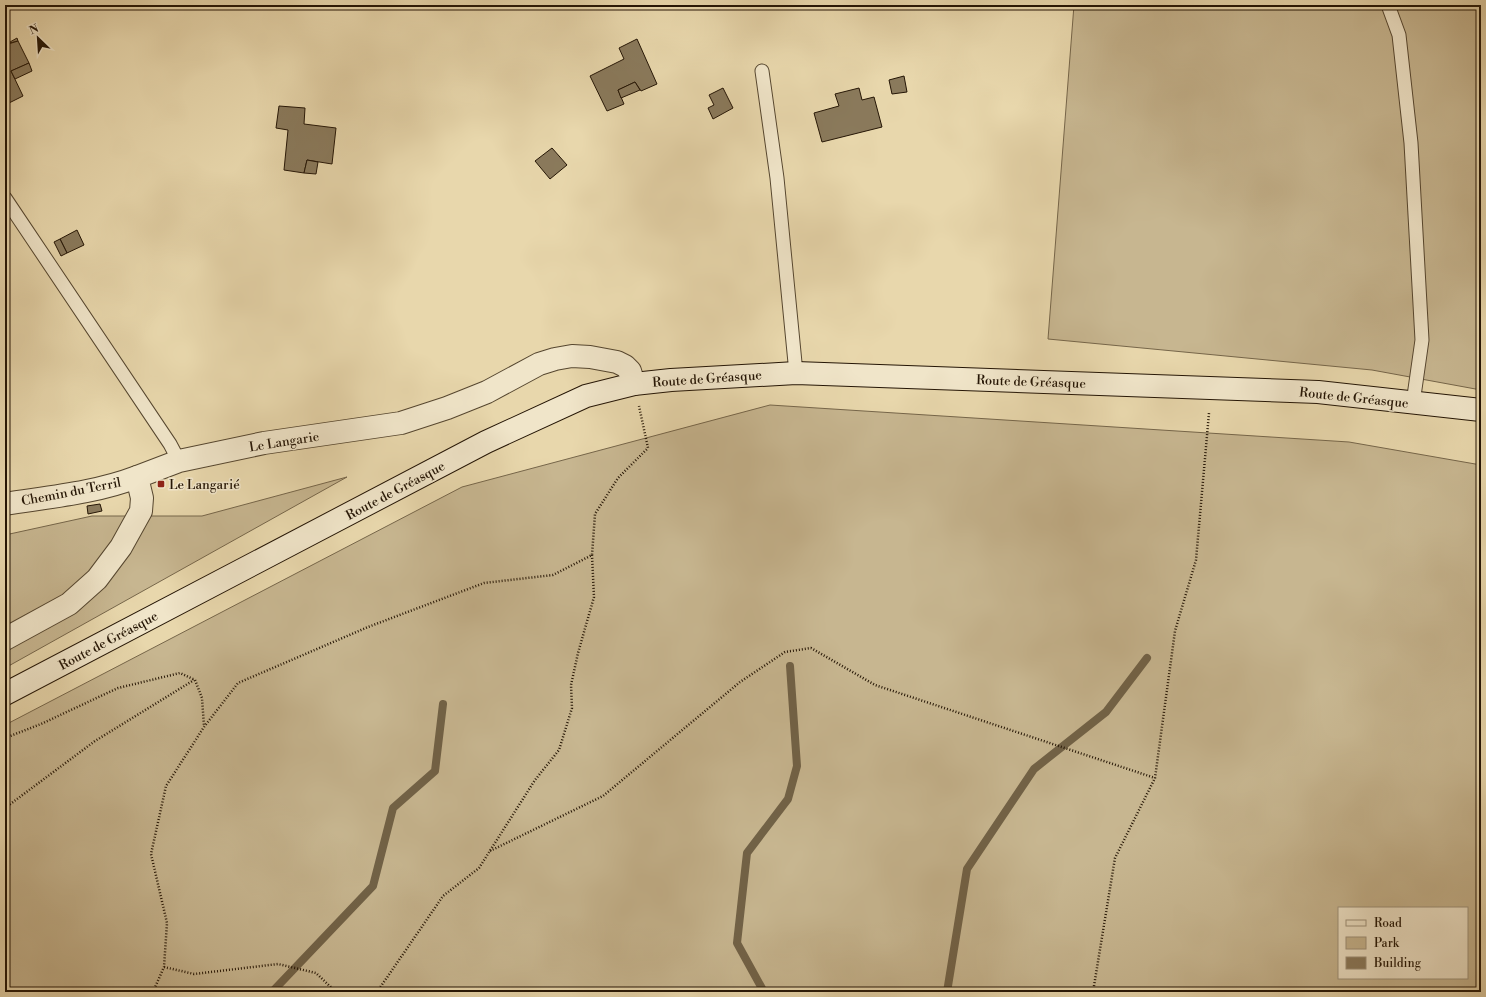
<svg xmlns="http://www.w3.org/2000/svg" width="1486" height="997" font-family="'Libre Bodoni',serif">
  <rect width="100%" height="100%" fill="#e8d7ac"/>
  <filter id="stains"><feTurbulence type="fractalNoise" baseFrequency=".005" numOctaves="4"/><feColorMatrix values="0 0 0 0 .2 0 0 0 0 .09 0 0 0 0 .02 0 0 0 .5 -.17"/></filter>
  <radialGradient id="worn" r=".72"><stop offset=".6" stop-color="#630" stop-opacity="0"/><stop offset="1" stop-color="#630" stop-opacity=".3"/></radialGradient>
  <!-- green -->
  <g fill="#c7b690" stroke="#76664a" fill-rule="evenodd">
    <polygon points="1074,5 1481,5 1481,390 1372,370 1048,339"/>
    <path d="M 770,405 L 1349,442 L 1481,465 L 1481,992 L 5,992 L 5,725 L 462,487 ZM 1339,908 L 1467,908 L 1467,978 L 1339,978 Z"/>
    <polygon points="347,477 5,668 5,535 92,516 202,516"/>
  </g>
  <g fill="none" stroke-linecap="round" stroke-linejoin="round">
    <!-- stream -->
    <g stroke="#716247" stroke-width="8">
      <polyline points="272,992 373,886 393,808 435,771 443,704"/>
      <polyline points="764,992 737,943 747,853 788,799 797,766 790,666"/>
      <polyline points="947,992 967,869 1034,769 1106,712 1147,658"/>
    </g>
  </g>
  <!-- building -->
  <g fill="#8a7a5c" stroke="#241505">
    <polygon points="17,38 18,41 10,43 10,42"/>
    <polygon points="637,39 657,84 641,91 635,82 618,90 624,104 607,111 590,76 624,59 619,48"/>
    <polygon points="18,41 29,63 11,71 23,96 5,105 5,45"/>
    <polygon points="29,63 32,71 15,79 11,71"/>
    <polygon points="904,76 907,92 892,94 889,80"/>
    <polygon points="635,82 640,90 621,98 618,90"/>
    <polygon points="723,88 733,108 713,119 708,108 714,105 709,95"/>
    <polygon points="859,88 862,100 874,97 882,127 822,142 814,113 839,106 835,94"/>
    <polygon points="279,106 305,108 304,124 336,128 332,164 307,160 304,173 284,170 288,130 276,128"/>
    <polygon points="552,148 567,165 550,179 535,161"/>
    <polygon points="307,160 318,162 316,174 304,173"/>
    <polygon points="77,230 84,245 67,253 60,239"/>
    <polygon points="60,239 67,253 61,256 54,242"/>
    <polygon points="100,504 102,511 88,514 87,506"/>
  </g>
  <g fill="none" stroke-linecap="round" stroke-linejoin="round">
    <!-- lane casing -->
    <g stroke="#55462f" stroke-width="15">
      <g id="lane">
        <polyline points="1388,5 1399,35 1411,143 1422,340 1413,403"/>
        <polyline points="762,71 777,178 796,373"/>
        <polyline points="5,198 170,444 179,461"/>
      </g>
    </g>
    <!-- street casing -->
    <g stroke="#55462f" stroke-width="24">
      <g id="street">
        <path d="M 5,504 C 49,497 95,493 137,477"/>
        <polyline points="5,639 69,604 97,579 121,547 141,511 142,498 137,477 179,461 264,443 401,423 447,408 487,392 539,364 555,359 572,356 590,357 617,362 625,366 630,371 634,384"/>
      </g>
    </g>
    <!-- secondary casing -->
    <g stroke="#241505" stroke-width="24">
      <polyline id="secondary" points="5,694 486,442 586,396 634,384 671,380 796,373 1318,392 1481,410"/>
    </g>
    <!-- path -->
    <g stroke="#241505" stroke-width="2.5" stroke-dasharray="1 2" stroke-linecap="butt">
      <polyline points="5,738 41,724 118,688 180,673 195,680 202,698 204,726"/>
      <polyline points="5,808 95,741 194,680"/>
      <polyline points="490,851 603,796 740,682 785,652 811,648 875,685 1155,778"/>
      <polyline points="164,967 194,974 278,964 316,973 336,992"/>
      <polyline points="153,992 164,967 167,923 151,854 166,786 204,727 238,683 368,627 484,583 553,575 592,555 595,514 618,478 648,448 639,406"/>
      <polyline points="377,992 443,896 479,868 535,780 559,750 572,708 571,685 578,653 594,597 592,555"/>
      <polyline points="1093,992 1115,858 1155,778 1175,631 1196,560 1209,413"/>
    </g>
    <!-- lane -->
    <use href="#lane" stroke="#f0e5c9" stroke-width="13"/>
    <!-- street -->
    <use href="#street" stroke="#f0e5c9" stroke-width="22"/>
    <!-- secondary -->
    <use href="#secondary" stroke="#f0e5c9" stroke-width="22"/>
  </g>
  <!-- markers -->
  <rect fill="#8f2418" stroke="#f0e5c9" stroke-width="1.5" x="157" y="480" width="8" height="8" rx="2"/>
  <g text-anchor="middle" stroke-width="3" stroke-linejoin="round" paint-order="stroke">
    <!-- street labels -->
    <g font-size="13" fill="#241505" stroke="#f0e5c9">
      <text transform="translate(707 378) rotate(-4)" y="5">Route de Gréasque</text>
      <text transform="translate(1031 381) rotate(2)" y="5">Route de Gréasque</text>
      <text transform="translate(1354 397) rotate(6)" y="5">Route de Gréasque</text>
      <text transform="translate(284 441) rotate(-9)" y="5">Le Langarie</text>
      <text transform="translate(395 490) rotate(-28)" y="5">Route de Gréasque</text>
      <text transform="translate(71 491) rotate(-11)" y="5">Chemin du Terril</text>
      <text transform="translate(108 640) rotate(-28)" y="5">Route de Gréasque</text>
    </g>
    <!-- poi labels -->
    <g font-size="13" fill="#241505" stroke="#f0e5c9" text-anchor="start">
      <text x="169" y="489">Le Langarié</text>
    </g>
  </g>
  <!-- margin -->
  <rect width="1486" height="997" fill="none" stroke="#e8d7ac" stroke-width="20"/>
  <rect x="6" y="6" width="1474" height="985" fill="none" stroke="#241505" stroke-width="2"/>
  <rect x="10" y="10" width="1466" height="977" fill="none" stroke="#241505"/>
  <!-- legend -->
  <rect x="1338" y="907" width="130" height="72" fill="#f0e5c9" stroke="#9e927b"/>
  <rect x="1346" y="920" width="20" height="6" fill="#f0e5c9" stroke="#9e927b"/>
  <text x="1374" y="927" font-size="12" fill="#241505">Road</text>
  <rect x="1346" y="937" width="20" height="12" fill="#c7b690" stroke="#9e927b"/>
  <text x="1374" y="947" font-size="12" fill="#241505">Park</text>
  <rect x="1346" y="957" width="20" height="12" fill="#8a7a5c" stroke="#9e927b"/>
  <text x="1374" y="967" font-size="12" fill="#241505">Building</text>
  <!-- north arrow -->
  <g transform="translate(38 38) rotate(335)" stroke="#f0e5c9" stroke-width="3" paint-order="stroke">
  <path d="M0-3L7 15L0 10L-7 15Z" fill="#241505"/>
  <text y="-6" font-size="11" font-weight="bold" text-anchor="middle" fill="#241505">N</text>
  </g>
  <rect width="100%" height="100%" filter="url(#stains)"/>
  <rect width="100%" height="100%" fill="url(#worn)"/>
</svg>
